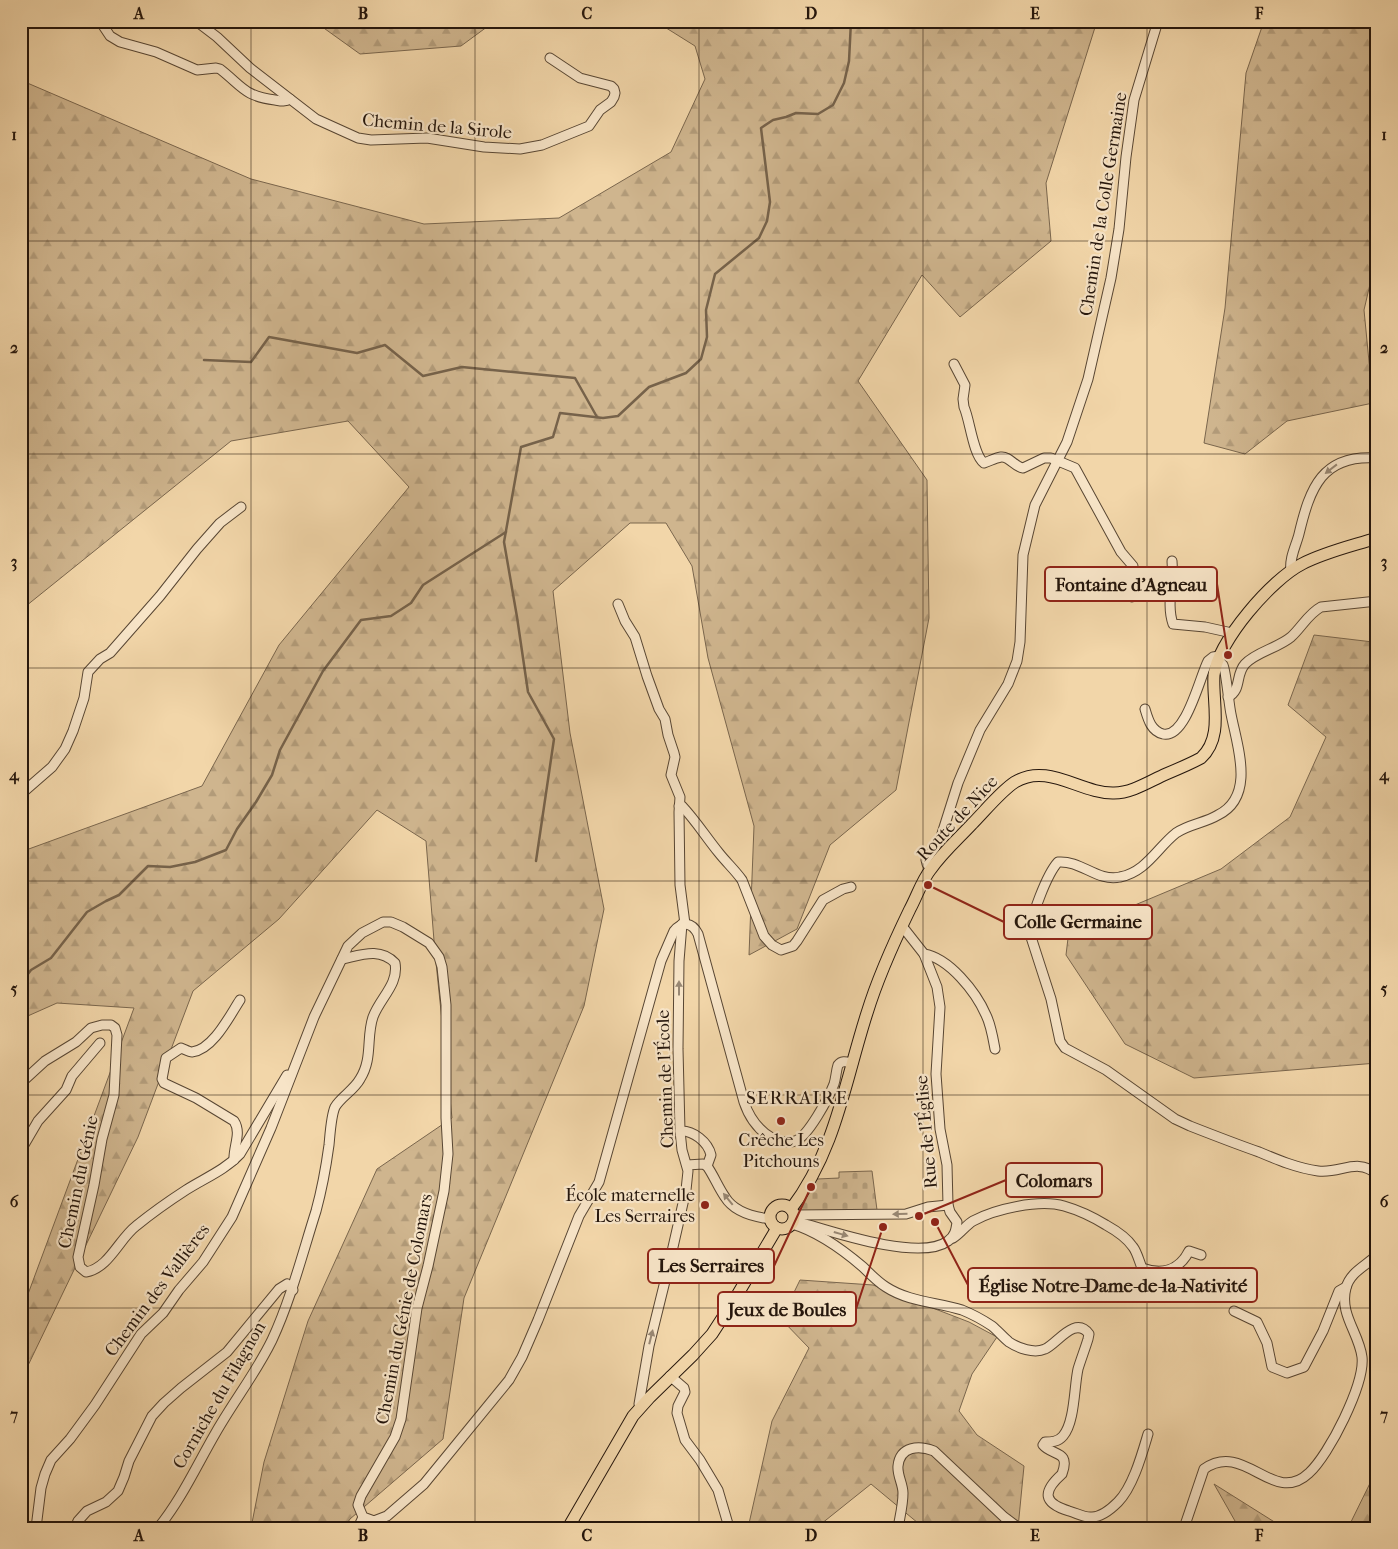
<svg xmlns="http://www.w3.org/2000/svg" width="1398" height="1549" font-family="'IM FELL French Canon',serif">
  <defs>
    <pattern id="forest-firs" width="22" height="20" patternUnits="userSpaceOnUse" patternTransform="scale(1.25)"><rect width="22" height="20" fill="#cfb58e"/><path d="M5 1l3.5 6h-7zM16 11l3.5 6h-7z" fill="#b29b79"/></pattern>
    <pattern id="cemetery-stones" width="16" height="16" patternUnits="userSpaceOnUse" patternTransform="scale(1.25)"><rect width="16" height="16" fill="#cfb58e"/><path d="M2 7V4a2 2 0 0 1 4 0v3zM10 15v-3a2 2 0 0 1 4 0v3z" fill="#b29b79"/></pattern>
  </defs>
  <rect width="100%" height="100%" fill="#f2d6a9"/>
  <filter id="stains"><feTurbulence type="fractalNoise" baseFrequency=".004" numOctaves="4"/><feColorMatrix values="0 0 0 0 .2 0 0 0 0 .09 0 0 0 0 .02 0 0 0 .5 -.17"/></filter>
  <radialGradient id="worn" r=".72"><stop offset=".6" stop-color="#630" stop-opacity="0"/><stop offset="1" stop-color="#630" stop-opacity=".3"/></radialGradient>
  <!-- forest -->
  <g fill="url(#forest-firs)" stroke="#7a664d">
    <polygon points="314,21 495,21 461,46 360,54"/>
    <polygon points="655,21 1097,21 1046,183 1051,241 960,317 922,275 858,381 927,480 929,618 896,790 830,845 797,929 749,955 754,826 708,658 692,566 666,523 630,523 553,591 570,733 604,909 584,1006 464,1298 443,1439 350,1519 344,1528 251,1528 264,1462 308,1321 377,1169 452,1118 435,953 426,841 377,810 279,919 193,991 138,1137 21,1380 21,1313 134,1008 57,1003 21,1019 21,854 26,850 202,786 279,645 409,487 348,421 231,441 21,610 21,77 25,82 251,179 424,224 559,218 671,152 705,79 695,46"/>
    <polygon points="1264,21 1377,21 1377,254 1364,310 1373,403 1287,421 1245,454 1204,443 1225,308 1246,73"/>
    <polygon points="1314,635 1373,642 1377,639 1377,1063 1194,1078 1125,1044 1066,955 1071,913 1123,910 1221,869 1290,817 1326,737 1288,705"/>
    <polygon points="800,1280 873,1285 969,1322 997,1337 972,1374 959,1411 977,1435 1024,1466 1018,1528 924,1528 871,1484 816,1528 748,1528 772,1421 809,1348 781,1319"/>
    <polygon points="1377,1469 1377,1528 1348,1528"/>
    <polygon points="1214,1484 1284,1528 1239,1528"/>
  </g>
  <!-- cemetery -->
  <polygon fill="url(#cemetery-stones)" stroke="#7a664d" points="872,1171 877,1210 800,1211 799,1209 817,1179 839,1178 839,1172"/>
  <g fill="none" stroke-linecap="round" stroke-linejoin="round">
    <!-- stream -->
    <g stroke="#76624a" stroke-width="2.5">
      <polyline points="204,360 251,362 269,337 357,353 385,345 423,376 462,367 575,378 597,417"/>
      <polyline points="536,861 554,739 528,692 517,617 504,542 521,447 553,437 560,413 603,418 618,416 649,387 686,373 701,359 707,337 706,310 715,274 759,238 767,221 770,202 761,128 773,120 786,117 796,113 818,114 833,105 844,83 849,61 851,21"/>
      <polyline points="21,983 31,970 51,958 87,912 106,901 119,895 148,866 170,867 195,862 226,850 237,829 256,802 272,775 280,750 323,671 361,620 391,616 411,603 423,585 506,532"/>
    </g>
    <!-- minor casing -->
    <g stroke="#584633" stroke-width="11">
      <g id="minor">
        <path d="M 100,21 L 110,36 L 120,42 L 156,52 L 197,70 L 216,68 L 220,69 C 243,87 244,96 275,100 C 281,101 285,102 290,99"/>
        <polyline points="196,21 217,37 250,68 316,119 358,138 371,140 427,138 484,147 520,149 542,145 589,126 600,110 611,102 614,97 615,93 614,89 611,86 580,78 550,58"/>
        <path d="M 954,364 L 965,385 L 963,399 L 964,407 C 970,420 973,455 984,463 C 990,461 995,458 1001,457 C 1009,456 1015,467 1023,468 L 1044,458 L 1051,458 L 1075,468 L 1121,552 L 1133,566 L 1132,597"/>
        <path d="M 1172,561 C 1174,581 1166,604 1173,624 L 1205,627 L 1232,633"/>
        <path d="M 1291,571 C 1289,558 1296,546 1299,534 C 1310,488 1322,454 1377,458"/>
        <polyline points="618,604 625,621 635,637 647,676 659,709 665,719 668,735 674,753 675,757 671,775 680,797 679,812 680,885 685,924"/>
        <path d="M 1217,661 C 1221,663 1221,662 1223,665 C 1226,670 1229,706 1231,714 C 1237,746 1256,796 1218,815 C 1205,823 1189,824 1176,833 C 1157,848 1146,872 1120,877 C 1097,882 1081,860 1058,862 C 1047,874 1030,918 1030,934 L 1051,999 L 1060,1041 L 1065,1048 L 1106,1070 L 1175,1119 L 1190,1126 C 1213,1135 1236,1144 1259,1152 C 1278,1160 1297,1168 1318,1171 C 1341,1174 1356,1157 1377,1174"/>
        <path d="M 1228,697 C 1242,690 1235,675 1245,664 C 1256,652 1278,648 1291,637 C 1302,627 1308,614 1321,607 L 1377,601"/>
        <path d="M 1145,709 C 1148,719 1151,731 1163,734 C 1186,739 1200,676 1208,661 L 1213,657 L 1219,656"/>
        <polyline points="21,794 52,767 65,749 73,731 84,698 88,672 100,659 110,653 160,596 197,549 220,523 241,507"/>
        <path d="M 679,806 L 682,806 C 696,821 706,837 719,853 C 726,862 735,870 742,880 L 764,936 L 772,945 L 781,950 L 793,946 L 797,941 L 823,900 L 843,889 L 851,887"/>
        <polyline points="931,869 927,864 926,860 940,840 958,783 980,730 1008,684 1017,661 1020,642 1023,555 1035,505 1067,442 1088,379 1111,278 1119,229 1126,157 1134,100 1158,21"/>
        <path d="M 924,954 C 949,958 976,992 986,1015 C 991,1025 993,1038 995,1049"/>
        <path d="M 21,1083 L 45,1061 L 76,1042 L 91,1028 L 102,1025 L 111,1025 L 115,1028 L 117,1035 L 114,1095 L 102,1139 L 94,1185 L 78,1257 L 80,1267 L 86,1272 C 109,1268 119,1239 136,1226 C 152,1213 169,1201 186,1190 C 205,1178 225,1170 240,1154 L 287,1075"/>
        <path d="M 680,1131 C 693,1130 708,1142 711,1155 L 707,1166"/>
        <polyline points="21,1150 38,1121 66,1090 72,1076 100,1043"/>
        <path d="M 234,1160 C 233,1147 242,1133 234,1121 L 196,1098 L 164,1083 L 162,1079 L 166,1058 L 181,1048 C 184,1049 189,1052 192,1052 C 213,1050 230,1015 240,1000"/>
        <path d="M 687,1165 L 703,1164 L 707,1166 C 714,1176 718,1187 725,1197 C 734,1212 754,1217 770,1219"/>
        <polyline points="794,1215 906,1214 928,1207 948,1205"/>
        <path d="M 799,1222 C 830,1231 920,1262 948,1241 C 955,1236 956,1230 957,1222 L 950,1212 L 948,1205 L 947,1165 L 940,1129 L 936,1074 L 940,1007 L 937,987 L 924,954 L 902,926"/>
        <path d="M 792,1224 C 819,1232 842,1249 863,1267 C 870,1274 878,1282 886,1287 C 909,1302 937,1302 962,1310 C 972,1314 983,1320 992,1326 C 998,1331 1003,1337 1009,1342 C 1018,1348 1034,1354 1045,1349 C 1057,1344 1075,1315 1089,1334 L 1088,1339 C 1085,1349 1081,1359 1078,1369 C 1074,1387 1075,1422 1063,1436 C 1058,1442 1051,1442 1045,1442 L 1043,1445 C 1052,1456 1071,1450 1062,1474 C 1042,1492 1043,1503 1069,1511 C 1077,1513 1084,1518 1092,1517 C 1101,1517 1112,1508 1118,1502 C 1133,1487 1142,1454 1148,1434"/>
        <path d="M 953,1238 C 961,1233 966,1225 973,1221 C 995,1209 1039,1199 1064,1206 C 1078,1210 1093,1217 1106,1225 C 1115,1230 1127,1238 1133,1247 C 1137,1252 1139,1261 1142,1268 C 1161,1275 1179,1271 1189,1251 L 1201,1255"/>
        <polyline points="1234,1311 1257,1322 1267,1343 1272,1367 1287,1373 1304,1367 1323,1331 1339,1291 1346,1287"/>
        <polyline points="670,1376 684,1388 685,1392 678,1406 677,1413 685,1440 700,1460 718,1490 728,1524"/>
        <polyline points="641,1407 639,1404 649,1346 668,1269 686,1190 688,1171 682,1150 680,1131 678,1049 679,961 682,924"/>
        <path d="M 36,1528 L 41,1488 L 45,1474 L 51,1460 L 70,1439 L 95,1405 L 141,1334 L 163,1313 L 179,1290 L 203,1262 L 232,1217 L 271,1128 L 314,1017 L 348,946 L 362,933 L 383,922 L 391,922 L 403,927 L 429,943 L 439,957 L 442,967 L 446,1005 L 446,1118 L 448,1154 L 444,1191 L 428,1266 L 417,1308 L 401,1419 L 395,1437 L 361,1496 L 358,1505 L 363,1517 L 374,1521 L 387,1516 L 424,1484 L 509,1380 L 522,1357 L 538,1320 L 579,1216 L 599,1182 L 661,961 L 674,931 C 682,921 692,922 698,934 L 744,1102 C 749,1117 758,1130 772,1138 C 779,1141 788,1144 795,1141 C 808,1137 829,1097 834,1084 C 836,1078 836,1071 838,1065 C 842,1060 847,1062 853,1063"/>
        <polyline points="75,1528 78,1521 87,1511 106,1502 118,1491 124,1477 129,1461 152,1416 164,1403 181,1388 227,1352 279,1289 287,1284 293,1290"/>
        <path d="M 158,1528 C 181,1500 197,1465 215,1434 C 233,1402 256,1373 272,1340 C 291,1299 302,1255 316,1211 C 322,1189 326,1167 329,1145 C 330,1135 331,1116 335,1107 C 341,1097 354,1090 360,1079 C 373,1059 366,1037 373,1017 C 380,998 399,984 395,963 C 380,947 361,955 342,959"/>
        <polyline points="358,1528 363,1517"/>
        <path d="M 898,1528 C 900,1516 903,1505 903,1493 C 903,1484 897,1475 898,1466 C 900,1446 919,1445 934,1451 L 1004,1517 L 1019,1528"/>
        <path d="M 1184,1528 L 1204,1469 C 1245,1440 1273,1507 1309,1473 C 1329,1455 1365,1384 1362,1357 C 1359,1333 1339,1314 1346,1288 C 1350,1272 1366,1266 1377,1255"/>
      </g>
    </g>
    <!-- major casing -->
    <g stroke="#25160c" stroke-width="13">
      <g id="major">
        <circle cx="782" cy="1217" r="12"/>
        <path d="M 791,1209 C 836,1150 845,1081 867,1013 C 878,977 894,942 910,909 C 917,896 922,880 931,869 C 943,852 958,839 972,824 C 984,812 1001,791 1015,782 C 1048,762 1081,794 1114,793 C 1132,793 1150,781 1166,774 C 1178,769 1190,764 1201,758 C 1224,737 1212,702 1214,675 C 1218,641 1272,579 1302,564 C 1325,552 1352,546 1377,538"/>
        <polyline points="568,1528 633,1416 650,1397 693,1355 712,1334 736,1297 777,1228"/>
      </g>
    </g>
    <!-- minor -->
    <use href="#minor" stroke="#f7e4c7" stroke-width="9"/>
    <!-- major -->
    <use href="#major" stroke="#f2d6a9" stroke-width="11"/>
  </g>
  <!-- one-way arrows -->
  <defs><path id="oneway-solid" d="M-6-.8H1V-3.2L6.5 0L1 3.2V.8H-6Z" transform="scale(1.25)"/></defs>
  <g fill="#988773">
    <use href="#oneway-solid" transform="translate(1331 469) rotate(142)"/>
    <use href="#oneway-solid" transform="translate(679 988) rotate(-90)"/>
    <use href="#oneway-solid" transform="translate(728 1199) rotate(-129)"/>
    <use href="#oneway-solid" transform="translate(900 1214) rotate(178)"/>
    <use href="#oneway-solid" transform="translate(841 1234) rotate(16)"/>
    <use href="#oneway-solid" transform="translate(651 1337) rotate(-76)"/>
  </g>
  <!-- grid -->
  <path fill="none" stroke="#25160c" stroke-width="1" stroke-opacity="0.55" d="M 251,21 L 251,1528M 475,21 L 475,1528M 699,21 L 699,1528M 923,21 L 923,1528M 1147,21 L 1147,1528M 21,241 L 1377,241M 21,454 L 1377,454M 21,668 L 1377,668M 21,881 L 1377,881M 21,1095 L 1377,1095M 21,1308 L 1377,1308"/>
  <!-- markers -->
  <g fill="#8f2418" stroke="#f7e4c7" stroke-width="2">
    <circle cx="781" cy="1121" r="5"/>
    <circle cx="705" cy="1205" r="5"/>
  </g>
  <g text-anchor="middle" stroke-width="4.5" stroke-linejoin="round" paint-order="stroke">
    <!-- street labels -->
    <g font-size="18" fill="#25160c" stroke="#f7e4c7">
      <text transform="translate(437 126) rotate(5)" y="6">Chemin de la Sirole</text>
      <text transform="translate(1103 204) rotate(-81)" y="6">Chemin de la Colle Germaine</text>
      <text transform="translate(957 818) rotate(-47)" y="6">Route de Nice</text>
      <text transform="translate(665 1079) rotate(-92)" y="6">Chemin de l'École</text>
      <text transform="translate(926 1132) rotate(-95)" y="6">Rue de l'Église</text>
      <text transform="translate(78 1182) rotate(-78)" y="6">Chemin du Génie</text>
      <text transform="translate(157 1290) rotate(-53)" y="6">Chemin des Vallières</text>
      <text transform="translate(404 1309) rotate(-79)" y="6">Chemin du Génie de Colomars</text>
      <text transform="translate(219 1395) rotate(-60)" y="6">Corniche du Filagnon</text>
    </g>
    <!-- poi labels -->
    <g font-size="18" fill="#25160c" stroke="#f7e4c7">
      <text x="781" y="1146">Crêche Les<tspan x="781" dy="21">Pitchouns</tspan></text>
      <text x="695" y="1201" text-anchor="end">École maternelle<tspan x="695" dy="21">Les Serraires</tspan></text>
    </g>
    <!-- neighbourhood labels -->
    <g font-size="19" letter-spacing="1" fill="#25160c" stroke="#f7e4c7">
      <text x="797" y="1104">SERRAIRE</text>
    </g>
  </g>
  <!-- callouts -->
  <path fill="none" stroke="#8f2418" stroke-width="2" d="M1228 655L1217 584M928 885L1004 922M919 1216L1006 1180M811 1187L774 1266M935 1222L968 1285M883 1227L856 1309"/>
  <g fill="#8f2418" stroke="#f7e4c7" stroke-width="2">
    <circle cx="1228" cy="655" r="5"/>
    <circle cx="928" cy="885" r="5"/>
    <circle cx="919" cy="1216" r="5"/>
    <circle cx="811" cy="1187" r="5"/>
    <circle cx="935" cy="1222" r="5"/>
    <circle cx="883" cy="1227" r="5"/>
  </g>
  <g fill="#f7e4c7" stroke="#8f2418" stroke-width="2">
    <rect x="1045" y="567" width="172" height="34" rx="5"/>
    <rect x="1004" y="905" width="148" height="34" rx="5"/>
    <rect x="1006" y="1163" width="96" height="34" rx="5"/>
    <rect x="648" y="1249" width="126" height="34" rx="5"/>
    <rect x="968" y="1268" width="289" height="34" rx="5"/>
    <rect x="718" y="1292" width="138" height="34" rx="5"/>
  </g>
  <g font-size="19" text-anchor="middle" font-weight="bold" fill="#25160c">
    <text x="1131" y="591">Fontaine d'Agneau</text>
    <text x="1078" y="928">Colle Germaine</text>
    <text x="1054" y="1187">Colomars</text>
    <text x="711" y="1272">Les Serraires</text>
    <text x="1113" y="1292">Église Notre-Dame-de-la-Nativité</text>
    <text x="787" y="1316">Jeux de Boules</text>
  </g>
  <!-- margin -->
  <rect width="1398" height="1549" fill="none" stroke="#f2d6a9" stroke-width="55"/>
  <rect x="28" y="28" width="1342" height="1494" fill="none" stroke="#25160c" stroke-width="2"/>
  <g font-size="16" text-anchor="middle" font-weight="bold" fill="#25160c">
    <text x="139" y="19">A</text>
    <text x="363" y="19">B</text>
    <text x="587" y="19">C</text>
    <text x="811" y="19">D</text>
    <text x="1035" y="19">E</text>
    <text x="1259" y="19">F</text>
    <text x="14" y="140">1</text>
    <text x="1384" y="140">1</text>
    <text x="14" y="353">2</text>
    <text x="1384" y="353">2</text>
    <text x="14" y="567">3</text>
    <text x="1384" y="567">3</text>
    <text x="14" y="780">4</text>
    <text x="1384" y="780">4</text>
    <text x="14" y="994">5</text>
    <text x="1384" y="994">5</text>
    <text x="14" y="1207">6</text>
    <text x="1384" y="1207">6</text>
    <text x="14" y="1420">7</text>
    <text x="1384" y="1420">7</text>
    <text x="139" y="1541">A</text>
    <text x="363" y="1541">B</text>
    <text x="587" y="1541">C</text>
    <text x="811" y="1541">D</text>
    <text x="1035" y="1541">E</text>
    <text x="1259" y="1541">F</text>
  </g>
  <rect width="100%" height="100%" filter="url(#stains)"/>
  <rect width="100%" height="100%" fill="url(#worn)"/>
</svg>
